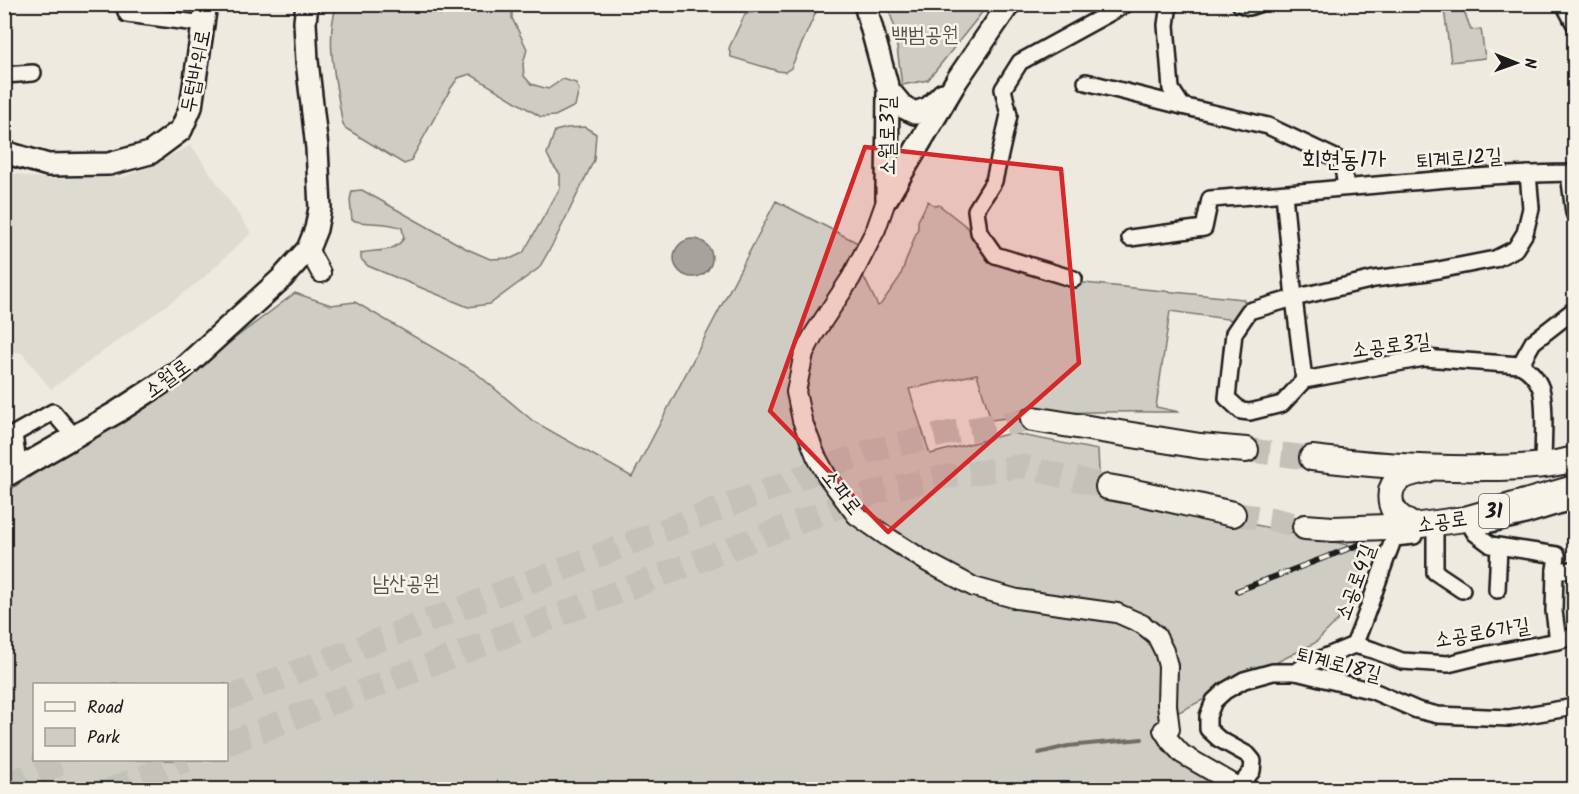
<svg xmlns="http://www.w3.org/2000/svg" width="1579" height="794" font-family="Kalam,'Poor Story',sans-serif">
  <rect width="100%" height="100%" fill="#eeeae0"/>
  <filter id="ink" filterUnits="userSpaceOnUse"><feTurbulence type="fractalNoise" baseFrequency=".0167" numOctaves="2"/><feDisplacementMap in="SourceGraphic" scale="12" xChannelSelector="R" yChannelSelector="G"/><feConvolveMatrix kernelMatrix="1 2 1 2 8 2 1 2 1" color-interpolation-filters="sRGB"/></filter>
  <g filter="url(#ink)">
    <!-- built -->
    <polygon fill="#dedbd1" points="191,145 251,233 200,281 51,389 22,353 5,350 5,171 29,177 55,179 123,177 151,166"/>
    <!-- green -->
    <g fill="#cfccc3" stroke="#767470" stroke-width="1.5" fill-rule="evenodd">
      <polygon points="767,4 819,5 791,68 785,72 778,71 731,57 729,48 745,14 758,12"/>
      <path d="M 337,5 L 512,5 L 512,18 L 527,49 L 523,64 L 524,76 L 531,84 L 548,89 L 563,79 L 576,83 L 579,90 L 575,106 L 555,116 L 541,117 L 470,74 L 458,78 L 451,88 L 410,162 L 404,164 L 345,128 L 342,121 C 337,85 324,39 337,5 Z"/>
      <polygon points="887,5 988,5 928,80 902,85 894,25"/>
      <polygon points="1444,9 1464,11 1471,30 1481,29 1485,58 1451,62"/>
      <path d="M 585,127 L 596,134 L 594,160 L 554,242 L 539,268 L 490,304 L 468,307 L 368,266 L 361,259 L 361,253 C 378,249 393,254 404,238 L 402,228 C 384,220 369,226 352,220 L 350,200 L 352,191 L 362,190 L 467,249 L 490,259 L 512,258 L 523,253 L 560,188 L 560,174 L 552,164 L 547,154 L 555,131 L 567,128 Z"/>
      <path d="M 776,201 L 858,243 L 858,265 L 878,306 L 881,304 L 900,277 L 918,228 L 918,221 L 928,201 L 935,206 L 939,205 L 972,231 L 989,257 L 1074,282 L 1243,299 L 1247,306 L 1234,320 L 1170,311 L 1156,407 L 1179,412 C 1116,412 1053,410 991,420 L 977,374 L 909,389 L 930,454 L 1011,433 L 1098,450 L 1100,491 L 1357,547 L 1366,592 L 1315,643 L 1169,717 L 1164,730 L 1240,789 L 5,790 L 5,493 L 198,366 L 295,293 L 331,305 L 355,302 L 475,372 L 533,421 L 632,477 ZM 34,684 L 226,684 L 226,760 L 34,760 Z"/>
    </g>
    <!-- water -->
    <circle fill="#a6a39d" stroke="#6f6d69" stroke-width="1.5" cx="693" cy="258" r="19"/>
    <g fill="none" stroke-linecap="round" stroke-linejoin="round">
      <!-- stream -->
      <polyline stroke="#6f6d69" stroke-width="4" points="1039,753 1068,746 1142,739"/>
      <!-- primary-tunnel -->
      <g stroke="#c4c1b9" stroke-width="24" stroke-dasharray="24 12" stroke-linecap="butt">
        <polyline points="1246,450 1312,458"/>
        <polyline points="1233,514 1271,519 1305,527"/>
        <polyline points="226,699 869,451 949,433 1033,419"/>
        <polyline points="226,744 876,492 939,478 1022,466 1108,487"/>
        <polyline points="4,785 70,760"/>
        <polyline points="109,790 187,760"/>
      </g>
      <!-- minor casing -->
      <g stroke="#1c1c1c" stroke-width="20">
        <g id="minor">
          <polyline points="123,4 127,14 204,24"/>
          <polyline points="1169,4 1166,25 1171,89 1182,106 1268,126 1342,161 1346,187"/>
          <polyline points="1240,4 1249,7 1258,4"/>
          <polyline points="1564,4 1574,23"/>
          <polyline points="4,75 33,73"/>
          <polyline points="1086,82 1182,106"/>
          <polyline points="1569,173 1574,213"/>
          <polyline points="1284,194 1294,298 1304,380 1424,358 1520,365 1533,342 1574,310"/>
          <path d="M 1130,238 L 1204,228 L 1210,199 C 1330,191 1449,175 1569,173 L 1574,172"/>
          <polyline points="1074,279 995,255 979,232 976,210 994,181 1009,115 1003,89 1020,62 1126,4"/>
          <path d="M 1520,365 C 1530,370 1537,378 1541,389 C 1546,406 1543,445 1543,464"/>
          <polyline points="1304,380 1282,404 1250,412 1241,411 1227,398 1234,333 1249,311 1294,298 1374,279 1428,272 1495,259 1515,249 1525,233 1531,208 1528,174"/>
          <polyline points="18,464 14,434 53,412 71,433"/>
          <polyline points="1472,528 1475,533 1491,545 1557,555 1555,570 1574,570"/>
          <polyline points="1473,528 1522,517 1574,501"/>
          <polyline points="1435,533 1435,572 1462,590"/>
          <polyline points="1555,570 1554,611 1558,641"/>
          <polyline points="1497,590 1499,547"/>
          <path d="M 1354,645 C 1369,610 1380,573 1394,538 L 1414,536"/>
          <polyline points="1296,672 1306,665 1354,645 1373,650 1402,661 1448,664 1489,654 1558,641 1574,636"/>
          <polyline points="1238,788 1252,771 1253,761 1248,755 1219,739 1208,729 1208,716 1214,701 1225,691 1244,680 1273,672 1296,672 1373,691 1417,710 1438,715 1509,718 1574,707"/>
        </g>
      </g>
      <!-- tertiary casing -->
      <g stroke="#1c1c1c" stroke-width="22">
        <g id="tertiary">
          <polyline points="887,198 876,229 851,278 814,334 804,353 796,392 802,420 816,456 827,476 856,515 889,538 927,562 974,587 1017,599 1117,613 1142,624 1156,635 1164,651 1168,666 1167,705 1170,729 1163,730 1170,741 1182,754 1232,783 1240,790"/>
          <polyline points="308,249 321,273"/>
        </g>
      </g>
      <!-- secondary casing -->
      <g stroke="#1c1c1c" stroke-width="26">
        <g id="secondary">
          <polyline points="865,4 888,89 887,196"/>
          <polyline points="888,89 903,107 915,113 929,108 943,94"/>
          <polyline points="4,152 48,165 109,164 150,153 181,130 191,107 206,4"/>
          <polyline points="887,198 957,80 1009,4"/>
          <polyline points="4,477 117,412 180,371 282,278 308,249 316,229 320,208 317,148 307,61 305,22 307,4"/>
        </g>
      </g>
      <!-- primary casing -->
      <g stroke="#1c1c1c" stroke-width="28">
        <g id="primary">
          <polyline points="1033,419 1200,446 1246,450"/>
          <path d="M 1312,458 C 1370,465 1429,469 1487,468 C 1516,468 1547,467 1574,459"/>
          <path d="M 1108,487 C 1150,494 1191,505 1233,514"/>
          <path d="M 1413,526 C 1408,522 1401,519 1397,514 C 1388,505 1388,487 1399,479 C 1405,474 1418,472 1426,470"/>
          <polyline points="1305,527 1333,529 1413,526 1465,519 1574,488"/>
        </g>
      </g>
      <!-- minor -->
      <use href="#minor" stroke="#f7f3e8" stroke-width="15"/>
      <!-- tertiary -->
      <use href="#tertiary" stroke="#f7f3e8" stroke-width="18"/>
      <!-- secondary -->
      <use href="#secondary" stroke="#f7f3e8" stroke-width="21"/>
      <!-- primary -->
      <use href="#primary" stroke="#f7f3e8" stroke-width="24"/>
      <!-- rail casing -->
      <g stroke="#1c1c1c" stroke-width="6">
        <polyline id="rail" points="1237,591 1358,545"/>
      </g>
      <!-- rail -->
      <use href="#rail" stroke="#f7f3e8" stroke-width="4" stroke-dasharray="11" stroke-linecap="butt"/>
    </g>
  </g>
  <!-- marked area -->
  <path fill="#d62828" fill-opacity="0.2" stroke="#d62828" stroke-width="4.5" stroke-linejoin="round" d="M 865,147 L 1061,169 L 1079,363 L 888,532 L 770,411 Z"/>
  <g text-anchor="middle" stroke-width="5" stroke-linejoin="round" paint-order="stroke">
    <!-- shield labels -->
    <rect fill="#f7f3e8" stroke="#5e5c59" stroke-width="1.5" x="1479" y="494" width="30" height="34" rx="4.5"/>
    <g font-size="20" font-weight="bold" fill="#1c1c1c">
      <text x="1494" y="518">31</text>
    </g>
    <!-- park labels -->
    <g font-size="21" fill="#52514e" stroke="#f7f3e8">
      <text x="925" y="41">백범공원</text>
      <text x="406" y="590">남산공원</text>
    </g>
    <!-- street labels -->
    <g font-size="21" fill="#1c1c1c" stroke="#f7f3e8">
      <text transform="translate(195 71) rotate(-79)" y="7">두텁바위로</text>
      <text transform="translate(887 136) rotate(-90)" y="7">소월로3길</text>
      <text transform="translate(1459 158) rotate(-4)" y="7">퇴계로12길</text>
      <text transform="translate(1391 345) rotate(-7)" y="7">소공로3길</text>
      <text transform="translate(167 378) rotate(-36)" y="7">소월로</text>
      <text transform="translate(842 492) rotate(52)" y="7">소파로</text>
      <text transform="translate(1442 521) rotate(-8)" y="7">소공로</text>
      <text transform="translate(1355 582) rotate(-70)" y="7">소공로4길</text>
      <text transform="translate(1482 632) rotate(-9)" y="7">소공로6가길</text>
      <text transform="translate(1339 664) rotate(14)" y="7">퇴계로18길</text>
    </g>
    <!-- quarter labels -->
    <g font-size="24" fill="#1c1c1c" stroke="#f7f3e8">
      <text x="1344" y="167">회현동1가</text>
    </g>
  </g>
  <!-- margin -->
  <rect width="1579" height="794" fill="none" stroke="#f7f3e8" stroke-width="24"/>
  <rect x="12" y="12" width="1555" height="770" fill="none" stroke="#1c1c1c" stroke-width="2" filter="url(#ink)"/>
  <!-- legend -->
  <rect x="33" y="683" width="195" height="78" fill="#f7f3e8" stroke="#9f9d96" stroke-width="1.5"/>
  <rect x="45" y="702" width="30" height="9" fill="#f7f3e8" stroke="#9f9d96" stroke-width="1.5"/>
  <text x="87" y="713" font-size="18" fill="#1c1c1c">Road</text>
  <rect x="45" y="728" width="30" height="18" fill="#cfccc3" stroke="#9f9d96" stroke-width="1.5"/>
  <text x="87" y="743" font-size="18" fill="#1c1c1c">Park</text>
  <!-- north arrow -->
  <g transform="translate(1516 63) rotate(91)" stroke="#f7f3e8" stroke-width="4.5" paint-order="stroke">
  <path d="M0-4.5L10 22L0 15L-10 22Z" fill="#1c1c1c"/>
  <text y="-9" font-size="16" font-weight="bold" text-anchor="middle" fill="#1c1c1c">N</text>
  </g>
</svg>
